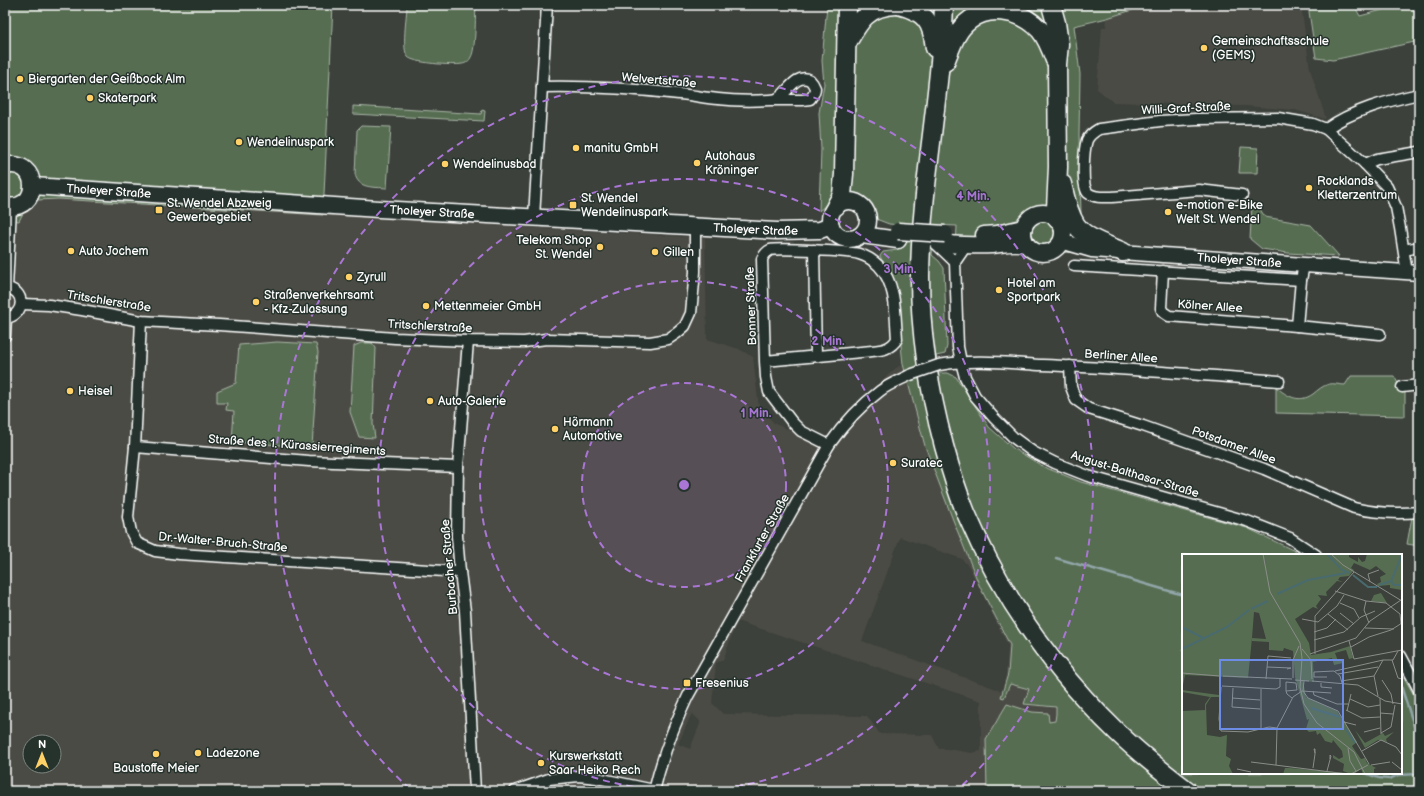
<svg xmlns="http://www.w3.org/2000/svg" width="1424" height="796" font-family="'Balsamiq Sans',sans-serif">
  <rect width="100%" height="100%" fill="#3c413b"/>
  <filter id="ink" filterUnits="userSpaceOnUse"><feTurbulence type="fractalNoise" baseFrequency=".025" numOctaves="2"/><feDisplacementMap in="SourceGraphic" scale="8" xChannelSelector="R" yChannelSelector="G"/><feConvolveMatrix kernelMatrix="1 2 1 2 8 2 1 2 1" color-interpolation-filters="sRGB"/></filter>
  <g filter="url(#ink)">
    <!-- built -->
    <g fill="#4b4b45" fill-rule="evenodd">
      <polygon points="1131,5 1301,5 1310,69 1326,119 1295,110 1246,106 1113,102 1097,89 1102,27 1106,27 1107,18"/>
      <path d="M 58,199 L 705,238 L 707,339 L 739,349 L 753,357 L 759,408 L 775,424 L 826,445 L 837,427 L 854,405 L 896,368 L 903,364 L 925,446 L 953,520 L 980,587 L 1010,645 L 1008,674 L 1001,697 L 1005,698 L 1009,683 L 1029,689 L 1024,704 L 1048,707 L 1056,707 L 1146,791 L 5,791 L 5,219 L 19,221 L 23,213 L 37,200 ZM 900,537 L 962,559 L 969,567 L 1008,646 L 1006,674 L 1002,691 L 862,641 ZM 737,621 L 981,701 L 981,751 L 972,753 L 948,749 L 939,749 L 932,735 L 880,734 L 867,716 L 723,714 L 712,703 L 716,663 L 723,660 ZM 692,713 L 700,721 L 700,724 L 690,749 L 678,744 ZM 30,742 L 54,742 L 54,766 L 30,766 Z"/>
    </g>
    <!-- green -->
    <g fill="#566d51" stroke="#aab6a8">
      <polygon points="5,5 333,5 323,215 58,199 37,200 23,213 19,221 5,219"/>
      <path d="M 407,5 L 476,5 C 475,16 476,49 471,57 C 470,60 466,64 462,64 C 453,66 413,63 408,57 C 401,50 407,15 407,5 Z"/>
      <polygon points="827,5 1148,5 1107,18 1074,26 1080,74 1079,135 1082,253 956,248 957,226 934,225 932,255 939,261 944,268 947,346 945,354 936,356 940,373 948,373 956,377 989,427 1014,449 1044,467 1081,482 1247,528 1303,555 1183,555 1183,773 1401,773 1401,672 1419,704 1419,791 987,791 986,739 1007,704 1032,712 1048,713 1049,722 1055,721 1056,714 1056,707 1024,704 1029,689 1010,684 1004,698 1001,697 1008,674 1010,645 980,587 953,520 925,446 903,364 895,289 880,256 883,252 897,250 899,225 889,224 876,219 870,208 863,200 847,196 834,198 819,211 821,149 819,113 824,84 822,61"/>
      <polygon points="1308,5 1354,5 1360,16 1401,5 1415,5 1419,26 1419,41 1333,60 1316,58"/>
      <polygon points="353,106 481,114 482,110 485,111 484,121 353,114"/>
      <path d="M 361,126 L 391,127 L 387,188 C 374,187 358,189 355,174 L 357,130 Z"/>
      <polygon points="1241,147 1258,148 1257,173 1239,173"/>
      <polygon points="1252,204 1258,206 1265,217 1311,225 1339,256 1288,253 1262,249 1250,239"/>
      <polygon points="277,342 316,344 318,352 312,447 232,442 234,411 226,410 227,403 217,403 217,391 236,383 239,345"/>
      <polygon points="361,343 372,343 376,348 373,424 375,438 359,437 350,412 354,346"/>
      <path d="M 1351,376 L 1394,376 L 1400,387 L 1405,390 L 1405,416 L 1276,413 L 1276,387 C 1287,396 1299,404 1313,394 C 1318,390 1322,386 1329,384 C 1334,383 1340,385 1345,385 Z"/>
      <polygon points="1412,517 1419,517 1419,546 1407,544"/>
    </g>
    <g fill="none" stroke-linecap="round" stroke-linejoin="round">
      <!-- stream -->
      <g stroke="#92a6a9" stroke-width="2.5">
        <polyline points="1056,558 1183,595"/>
        <polyline points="1401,686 1419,741"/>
        <polyline points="1365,773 1379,778 1389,779 1398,775 1419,774"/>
      </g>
      <!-- street casing -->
      <g stroke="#fff" stroke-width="13">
        <g id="street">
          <path d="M 542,87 C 587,86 634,89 679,94 C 692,95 705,98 718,99 C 735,101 753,101 770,100 C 774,100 778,99 781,96 C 789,90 797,73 810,80 C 812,82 814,85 815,88 C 815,92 813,95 810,99 L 802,100 L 774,100"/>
          <path d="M 1326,129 C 1353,110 1387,101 1419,94"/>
          <polyline points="1365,164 1377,159 1419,152"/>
          <path d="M 1242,195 L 1199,190 L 1112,197 C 1105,197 1094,198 1088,193 C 1081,186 1084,149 1087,140 C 1090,134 1094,132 1099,129 L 1160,121 L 1196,119 L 1278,118 L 1313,124 L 1326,129 L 1365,164 L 1387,187 L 1396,207 L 1400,228 L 1407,273"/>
          <polyline points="534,217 547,5"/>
          <polyline points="935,243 955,262"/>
          <polyline points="966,246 955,262 958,347 961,362 965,377 975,396 994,418 1014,438 1033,452 1055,463 1088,476 1247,521 1290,538 1316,555"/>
          <polyline points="814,250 816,356"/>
          <polyline points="1404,250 1419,247"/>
          <polyline points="1304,265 1301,280 1297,326 1380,334"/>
          <polyline points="1074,266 1301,280"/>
          <polyline points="1163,271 1161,308 1163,312 1169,316 1297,326"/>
          <path d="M 5,288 C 26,289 26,316 5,318"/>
          <polyline points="7,288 11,207"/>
          <polyline points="21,304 49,305 82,310 141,321 219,325 395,338 468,341 524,342 546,339 650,342 668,339 677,333 685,326 691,313 695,272 695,226"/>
          <polyline points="141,321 135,447 128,517 131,532 137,543 155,551 179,554 460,572"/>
          <polyline points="5,336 6,318"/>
          <polyline points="468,341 458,467 457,536 460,572 465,611 475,791"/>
          <path d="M 765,361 L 872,351 C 882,350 891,349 897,339 C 895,315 897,285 879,266 C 874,261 866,256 859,254 C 850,251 777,248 770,250 C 766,252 764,255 762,259 L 765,361 L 766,377 L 769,392 L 792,422 L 801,431 L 829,445"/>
          <path d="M 939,365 C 973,359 1008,363 1042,365 C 1121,368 1200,375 1279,381"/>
          <path d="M 1070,366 L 1071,387 L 1076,400 L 1089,409 L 1143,426 L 1264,469 L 1354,508 C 1375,513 1397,514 1419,512"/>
          <polyline points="1402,387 1419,385"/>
          <polyline points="135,447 309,461 458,467"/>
          <polyline points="1401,656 1419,690"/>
          <polyline points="515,791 549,779 579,776 597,778 654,790"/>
          <path d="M 654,791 C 662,758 673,727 688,696 L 829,445 C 843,425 860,406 880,391 C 889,384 900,380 910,375"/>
        </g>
      </g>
      <!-- secondary casing -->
      <g stroke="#fff" stroke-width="17">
        <g id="secondary">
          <path id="s1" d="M 1061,241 L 1092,250 L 1419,273"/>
        </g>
      </g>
      <!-- primary casing -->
      <g stroke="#fff" stroke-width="19">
        <g id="primary">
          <path d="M 5,166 C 40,157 42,213 5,206"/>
          <path id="s2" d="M 33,186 L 379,209 L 777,231 L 820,230 L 831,226"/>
          <circle cx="849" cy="220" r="19"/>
          <circle cx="1043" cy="233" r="20"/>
          <polyline points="862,235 898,240"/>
          <polyline points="984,235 997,234 1023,228"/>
          <path d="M 944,244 C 960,245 975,246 992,245 C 1004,244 1013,241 1026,244"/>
        </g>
      </g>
      <!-- highway casing -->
      <g stroke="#fff" stroke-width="21">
        <g id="highway">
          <path d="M 899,5 C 925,12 932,21 935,48"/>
          <path d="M 944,5 C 941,96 921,185 920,276 C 920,334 929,390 944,446 C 950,468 957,491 966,513 C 1001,595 1053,670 1117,732 C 1139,753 1163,772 1188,791"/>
          <polyline points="1051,5 1056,23 1059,44 1057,64 1058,167 1056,209 1057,219"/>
          <path d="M 847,43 C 860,20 868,6 896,5"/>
          <path d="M 945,62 C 951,47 956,30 970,20 C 990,4 1023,11 1040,30 C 1047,38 1051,49 1055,60"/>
          <path d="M 1062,184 C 1065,197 1068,213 1076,225 C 1086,239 1108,245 1123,252"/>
          <polyline points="836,206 842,195 844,174 847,5"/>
        </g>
      </g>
      <!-- street -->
      <use href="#street" stroke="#26332d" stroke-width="10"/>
      <!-- secondary -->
      <use href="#secondary" stroke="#26332d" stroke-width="14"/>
      <!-- primary -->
      <use href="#primary" stroke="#26332d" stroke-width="16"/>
      <!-- highway -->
      <use href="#highway" stroke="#26332d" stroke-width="18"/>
      <!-- street-bridge casing -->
      <g stroke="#fff" stroke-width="13" stroke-linecap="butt">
        <polyline id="street-bridge" points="910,375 939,365"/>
      </g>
      <!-- primary-bridge casing -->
      <g stroke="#fff" stroke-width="19" stroke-linecap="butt">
        <polyline id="primary-bridge" points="898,231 945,234"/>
      </g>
      <!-- street-bridge -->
      <use href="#street-bridge" stroke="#26332d" stroke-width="10"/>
      <!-- primary-bridge -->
      <use href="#primary-bridge" stroke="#26332d" stroke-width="16"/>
    </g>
  </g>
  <!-- distance rings -->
  <circle cx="684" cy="485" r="102" fill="#a976d5" fill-opacity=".12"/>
  <g fill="none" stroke="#a976d5" stroke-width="2" stroke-dasharray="7 5">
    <circle cx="684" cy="485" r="102"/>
    <circle cx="684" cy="485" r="204"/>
    <path d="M681 791A306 306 0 1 1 687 791"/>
    <path d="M410 789A409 409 0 1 1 958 789"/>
  </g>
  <!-- markers -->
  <g fill="#ffd166" stroke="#26332d" stroke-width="1.5">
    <circle cx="1204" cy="48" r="4"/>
    <circle cx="20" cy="79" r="4"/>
    <circle cx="90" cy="98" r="4"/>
    <circle cx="239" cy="142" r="4"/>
    <circle cx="576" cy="148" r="4"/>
    <circle cx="697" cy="163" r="4"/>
    <circle cx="445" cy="164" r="4"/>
    <circle cx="1309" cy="188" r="4"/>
    <rect x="569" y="201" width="8" height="8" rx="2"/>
    <rect x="155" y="206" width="8" height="8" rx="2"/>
    <circle cx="1168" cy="212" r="4"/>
    <circle cx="600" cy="247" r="4"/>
    <circle cx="71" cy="251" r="4"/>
    <circle cx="655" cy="252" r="4"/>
    <circle cx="349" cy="277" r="4"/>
    <circle cx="999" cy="290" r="4"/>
    <circle cx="256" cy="302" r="4"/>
    <circle cx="426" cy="306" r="4"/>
    <circle cx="70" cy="391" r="4"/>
    <circle cx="430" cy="401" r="4"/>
    <circle cx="555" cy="429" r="4"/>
    <circle cx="893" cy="463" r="4"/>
    <rect x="683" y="679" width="8" height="8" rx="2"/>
    <circle cx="198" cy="753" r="4"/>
    <circle cx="156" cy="754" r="4"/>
    <circle cx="541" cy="763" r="4"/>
  </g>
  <g text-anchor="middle" stroke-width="3" stroke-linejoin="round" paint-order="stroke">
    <!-- poi labels -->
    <g font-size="12" fill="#fff" stroke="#26332d" text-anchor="start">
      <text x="1212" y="45">Gemeinschaftsschule<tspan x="1212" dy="14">(GEMS)</tspan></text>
      <text x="28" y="83">Biergarten der Geißbock Alm</text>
      <text x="98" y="102">Skaterpark</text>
      <text x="247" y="146">Wendelinuspark</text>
      <text x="584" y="152">manitu GmbH</text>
      <text x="705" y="160">Autohaus<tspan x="705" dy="14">Kröninger</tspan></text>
      <text x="453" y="168">Wendelinusbad</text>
      <text x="1317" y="185">Rocklands<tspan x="1317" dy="14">Kletterzentrum</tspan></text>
      <text x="581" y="202">St. Wendel<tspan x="581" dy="14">Wendelinuspark</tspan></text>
      <text x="167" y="207">St. Wendel Abzweig<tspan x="167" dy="14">Gewerbegebiet</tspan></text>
      <text x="1176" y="209">e-motion e-Bike<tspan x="1176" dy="14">Welt St. Wendel</tspan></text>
      <text x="592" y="244" text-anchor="end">Telekom Shop<tspan x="592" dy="14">St. Wendel</tspan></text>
      <text x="79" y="255">Auto Jochem</text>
      <text x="663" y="256">Gillen</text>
      <text x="357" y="281">Zyrull</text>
      <text x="1007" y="287">Hotel am<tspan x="1007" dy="14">Sportpark</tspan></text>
      <text x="264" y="299">Straßenverkehrsamt<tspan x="264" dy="14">- Kfz-Zulassung</tspan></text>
      <text x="434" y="310">Mettenmeier GmbH</text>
      <text x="78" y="395">Heisel</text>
      <text x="438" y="405">Auto-Galerie</text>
      <text x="563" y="426">Hörmann<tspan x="563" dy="14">Automotive</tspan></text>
      <text x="901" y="467">Suratec</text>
      <text x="695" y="687">Fresenius</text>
      <text x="206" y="757">Ladezone</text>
      <text x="549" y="760">Kurswerkstatt<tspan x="549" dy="14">Saar Heiko Rech</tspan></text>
      <text x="156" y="772" text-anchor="middle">Baustoffe Meier</text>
    </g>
    <!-- street labels -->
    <g font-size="12" fill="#fff" stroke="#26332d">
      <text transform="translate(659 80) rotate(5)" y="4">Welvertstraße</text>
      <text transform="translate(1186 108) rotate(-3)" y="4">Willi-Graf-Straße</text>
      <text dy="4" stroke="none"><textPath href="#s2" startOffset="76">Tholeyer Straße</textPath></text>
      <text dy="4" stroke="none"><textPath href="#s2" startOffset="400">Tholeyer Straße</textPath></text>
      <text dy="4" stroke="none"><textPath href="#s2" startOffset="724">Tholeyer Straße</textPath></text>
      <text dy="4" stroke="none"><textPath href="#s1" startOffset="180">Tholeyer Straße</textPath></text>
      <text transform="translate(109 301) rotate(9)" y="4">Tritschlerstraße</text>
      <text transform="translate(751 306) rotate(-92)" y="4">Bonner Straße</text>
      <text transform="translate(1210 306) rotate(4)" y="4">Kölner Allee</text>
      <text transform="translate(430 326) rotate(3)" y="4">Tritschlerstraße</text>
      <text transform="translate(1121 356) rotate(4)" y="4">Berliner Allee</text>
      <text transform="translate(297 445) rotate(4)" y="4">Straße des 1. Kürassierregiments</text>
      <text transform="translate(1234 445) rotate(20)" y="4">Potsdamer Allee</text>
      <text transform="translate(1135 474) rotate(17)" y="4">August-Balthasar-Straße</text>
      <text transform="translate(762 538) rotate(-61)" y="4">Frankfurter Straße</text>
      <text transform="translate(223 542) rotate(5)" y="4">Dr.-Walter-Bruch-Straße</text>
      <text transform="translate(449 567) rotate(-95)" y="4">Burbacher Straße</text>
    </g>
  </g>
  <!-- overview -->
  <g transform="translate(1182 554)">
    <rect width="220" height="220" fill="#3c413b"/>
    <path d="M 0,0 L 167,0 L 167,3 L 176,8 L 176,3 L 180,8 L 183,7 L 185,0 L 220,0 L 220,36 L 208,34 L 208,31 L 196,32 L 195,30 L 199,28 L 198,23 L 204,20 L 194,12 L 188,16 L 172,9 L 169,14 L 172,16 L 167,22 L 158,23 L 156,26 L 161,28 L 155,27 L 144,38 L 145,42 L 136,41 L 139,45 L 134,52 L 136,55 L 131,53 L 113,65 L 127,89 L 129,101 L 149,98 L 168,92 L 171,104 L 167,105 L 164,96 L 153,99 L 156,107 L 160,106 L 161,109 L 152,111 L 150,104 L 131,108 L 132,128 L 121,127 L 124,143 L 155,157 L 175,188 L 170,192 L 174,198 L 179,205 L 183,204 L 185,209 L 194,214 L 192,215 L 192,220 L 181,220 L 179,215 L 172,220 L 101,220 L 103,214 L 108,214 L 166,219 L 161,217 L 162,210 L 151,204 L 151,201 L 157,205 L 161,203 L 160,197 L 151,186 L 150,189 L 143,187 L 138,179 L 135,181 L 134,177 L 127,178 L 124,175 L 127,165 L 125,166 L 113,123 L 111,97 L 102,94 L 101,97 L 87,96 L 87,88 L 70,87 L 70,84 L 66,124 L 3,121 L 0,136 L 37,141 L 37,143 L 29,143 L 24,151 L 25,181 L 38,183 L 45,181 L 44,202 L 49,205 L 47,212 L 51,220 L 0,220 L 0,157 L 23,156 L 23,150 L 28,143 L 0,138 ZM 72,58 L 77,59 L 84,85 L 70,84 ZM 199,39 L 205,49 L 189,47 L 192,41 ZM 173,176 L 183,189 L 201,179 L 203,182 L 212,178 L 204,185 L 205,188 L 196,186 L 183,194 Z" fill="#566d51" fill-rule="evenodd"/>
    <path fill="none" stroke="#496b6f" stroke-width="2" d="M 145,0 L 160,16 L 168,19M 220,1 L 209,27 L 212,31 L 220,31M 171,21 L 186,33 L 195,33M 197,31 L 209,27M 95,40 L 126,26 L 164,19M 69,55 L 86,47M 0,73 L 21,84M 0,95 L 45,73 L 67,56M 129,154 L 158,163M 163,174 L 173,189"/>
    <path fill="none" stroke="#8a8d89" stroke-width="1" d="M 81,0 L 88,38 L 118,89 L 120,104 L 118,133 L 122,150 L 135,169 L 172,198 L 183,220M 149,0 L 161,11 L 220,47M 188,28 L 186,20 L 197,16M 153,37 L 184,47 L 204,49 L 218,60 L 219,70M 184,47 L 182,56 L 187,69M 158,49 L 172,55 L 177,64M 158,59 L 172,70M 146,60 L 166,76M 120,65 L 136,68 L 155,52 L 162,41M 183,74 L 212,75M 132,78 L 145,74 L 154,65M 132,86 L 162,78 L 179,63 L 193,57M 167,87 L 172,105 L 220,96M 169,93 L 187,83 L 209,76 L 220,69M 120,95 L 129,106 L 130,125M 128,100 L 174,84 L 188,67 L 219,46M 133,100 L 133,62 L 172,18M 210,106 L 216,124 L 220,125M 85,113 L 109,114 L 105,115M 153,117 L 201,106M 0,119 L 38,122M 156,120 L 196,113M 41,122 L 110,125M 192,122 L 201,106 L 211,106 L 216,97M 192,122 L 196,142M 145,123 L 132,123 L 132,118 L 152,117 L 158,122 L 160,129M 111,124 L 111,106 L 117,92M 84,125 L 86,102 L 109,104M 113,126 L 127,127M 200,126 L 209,140 L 211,150M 122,127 L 121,137 L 126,144 L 156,157 L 187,210M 130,127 L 176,131 L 203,147 L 220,150M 159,127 L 192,122M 139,129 L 139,133 L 150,134M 40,132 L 94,135 L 98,133 L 98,125M 39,133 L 37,165 L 39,177 L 66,178 L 87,173 L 95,174M 51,134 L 50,153 L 78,155M 79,135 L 79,175M 104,137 L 115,136 L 114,129 L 104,128 L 104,137 L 105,140 L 110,144M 131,137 L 132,141 L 155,150 L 166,150M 50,144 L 78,146M 198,144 L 199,180M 168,145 L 186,153 L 198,151M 164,156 L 180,164 L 198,163M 165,157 L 169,140M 198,159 L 211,160M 162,168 L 174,171M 182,178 L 198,174M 199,179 L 209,173 L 213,151M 166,194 L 168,207 L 174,217M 180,197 L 199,186 L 214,193 L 220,201M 69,208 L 165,220M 210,208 L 220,216M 94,211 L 95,174 L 111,143 L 120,137 L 149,139M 189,211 L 208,208M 131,214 L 133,200 L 133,195 L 132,195 L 133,199M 55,215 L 69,218M 145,217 L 149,202 L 148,201 L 148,205M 169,220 L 186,211"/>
    <path fill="#6c8ce6" fill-opacity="0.15" stroke="#6c8ce6" stroke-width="2" d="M 38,106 L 161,106 L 161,175 L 38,175 Z"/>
    <rect width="220" height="220" fill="none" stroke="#fff" stroke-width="2"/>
  </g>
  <circle cx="684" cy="485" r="6" fill="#a976d5" stroke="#26332d" stroke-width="2"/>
  <g font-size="12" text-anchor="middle" font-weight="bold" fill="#a976d5" stroke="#26332d" stroke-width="3" stroke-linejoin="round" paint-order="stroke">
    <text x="973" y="200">4 Min.</text>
    <text x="900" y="273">3 Min.</text>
    <text x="828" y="345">2 Min.</text>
    <text x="756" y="417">1 Min.</text>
  </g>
  <!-- margin -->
  <rect width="1424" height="796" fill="none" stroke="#26332d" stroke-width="20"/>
  <rect x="10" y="10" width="1404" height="776" fill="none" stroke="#fff" stroke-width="1.5" filter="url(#ink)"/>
  <!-- north arrow -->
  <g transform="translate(42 754)"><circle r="19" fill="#26332d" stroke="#7d8581"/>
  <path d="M0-3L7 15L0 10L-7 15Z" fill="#ffd166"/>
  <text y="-6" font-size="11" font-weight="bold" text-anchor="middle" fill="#ffffff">N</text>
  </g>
</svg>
